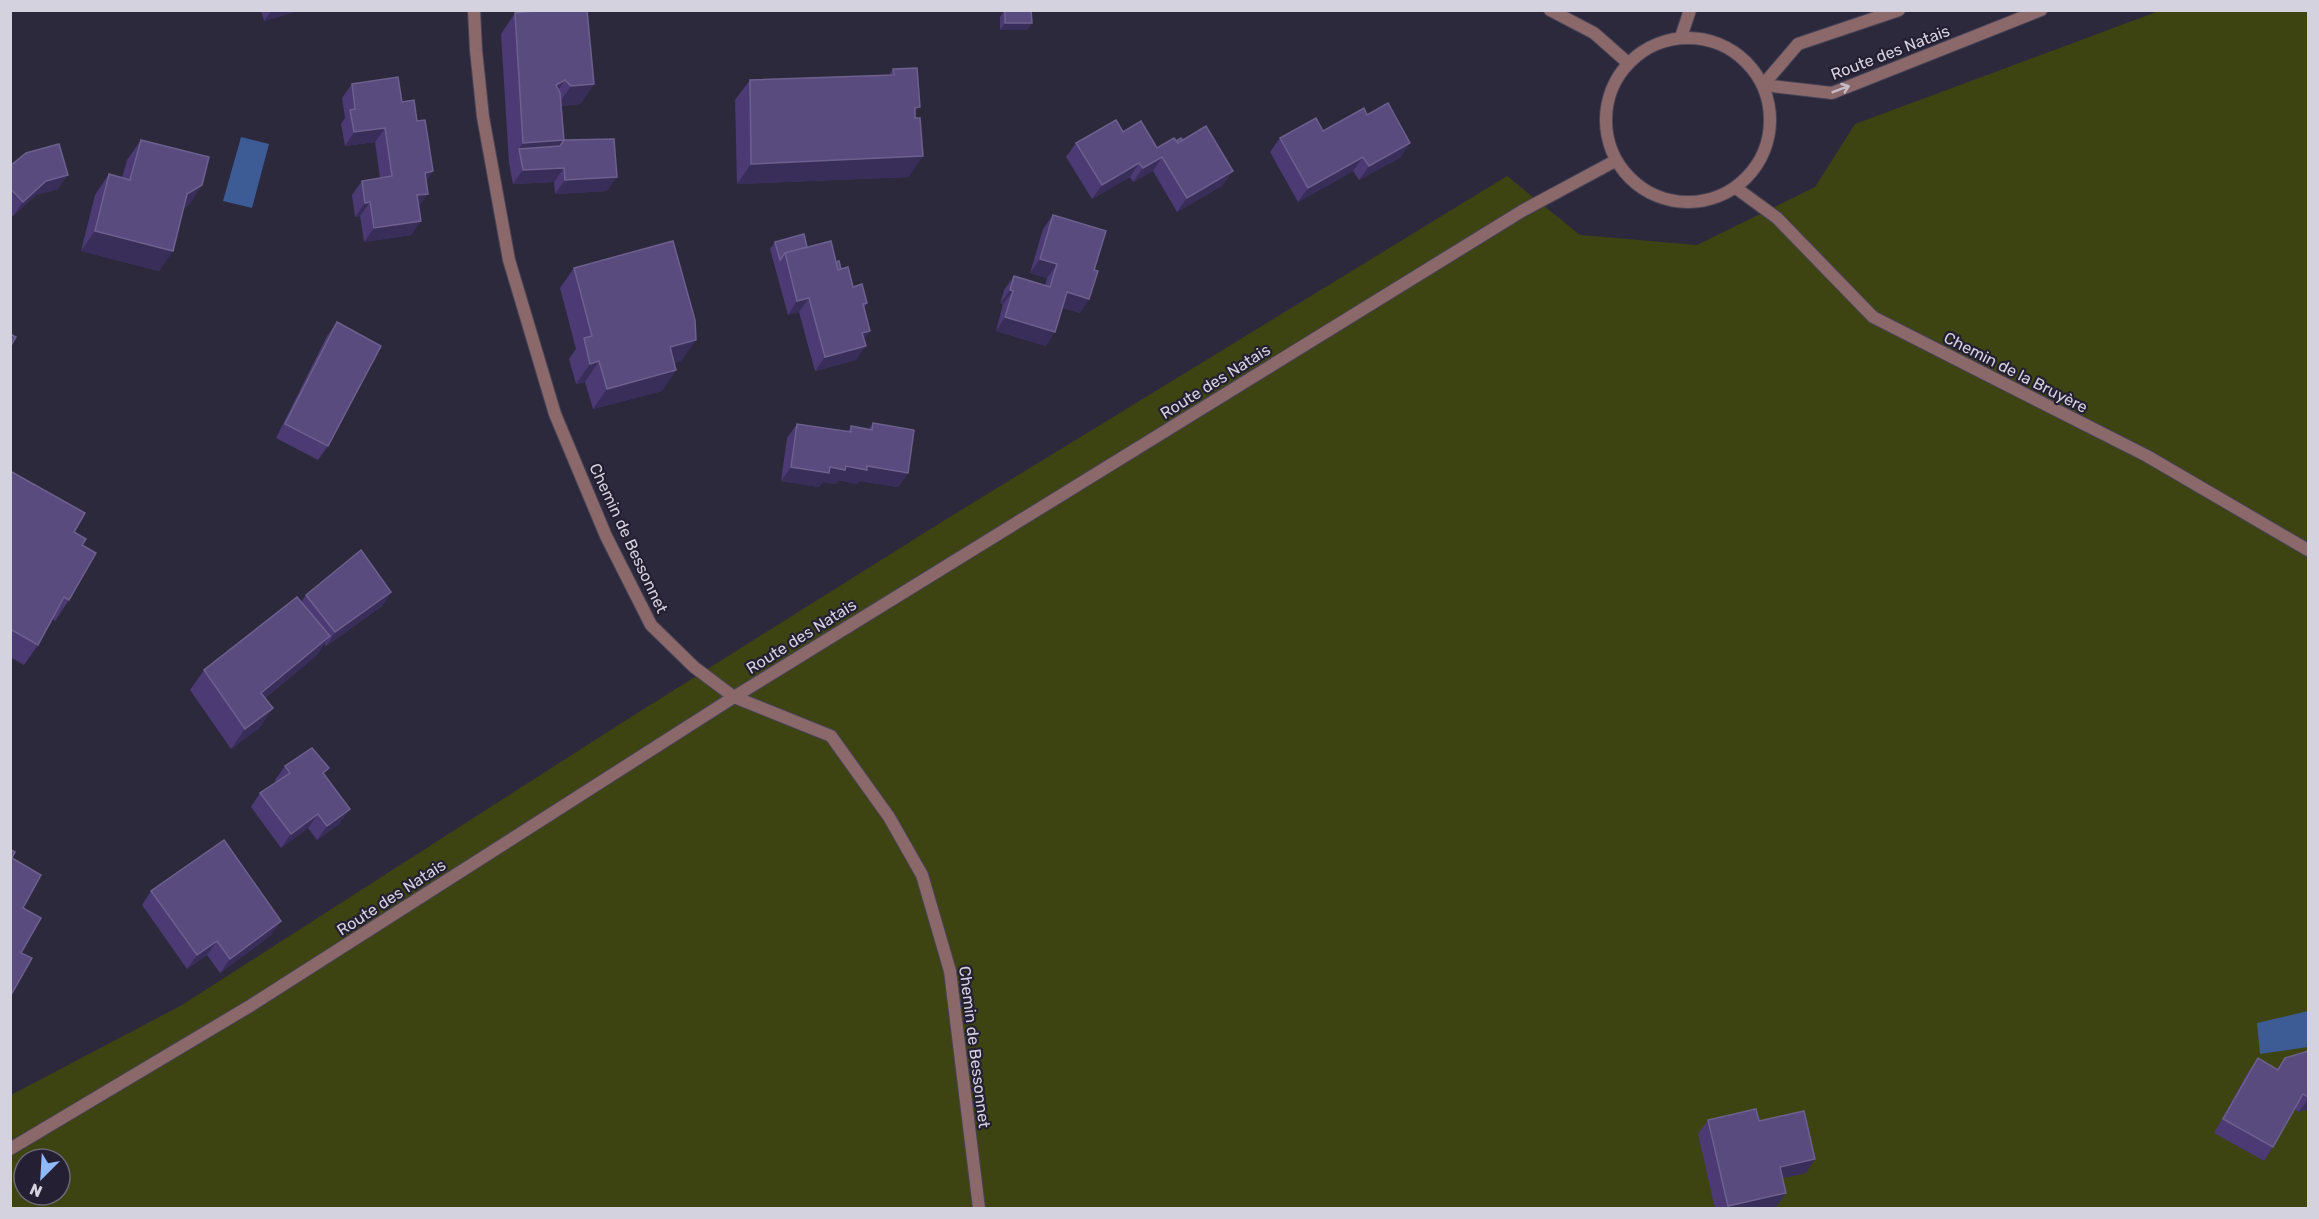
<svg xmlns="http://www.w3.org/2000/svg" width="2319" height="1219" font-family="Rubik,sans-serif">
  <rect width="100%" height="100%" fill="#2d293d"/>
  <!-- green -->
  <path fill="#3d4311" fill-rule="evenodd" d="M 2159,11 L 2308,11 L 2308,1208 L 11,1208 L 11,1095 L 182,1005 L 620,724 L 948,518 L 1507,176 L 1580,235 L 1697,245 L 1815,187 L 1855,124 ZM 24,1159 L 60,1159 L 60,1195 L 24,1195 Z"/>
  <!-- water -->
  <g fill="#3d5b94">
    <polygon points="241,137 269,144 252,208 223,201"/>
    <polygon points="2308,1011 2308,1047 2260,1054 2257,1023"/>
  </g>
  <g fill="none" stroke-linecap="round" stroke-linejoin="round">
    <!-- minor casing -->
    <g stroke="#484457" stroke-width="14">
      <g id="minor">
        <polyline points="474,10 476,50 483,117 509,260 555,414 606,536 651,625 694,667 734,697 831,736 889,817 922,875 950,971 979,1208"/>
        <polyline points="1550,10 1594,33 1628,63"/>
        <polyline points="1681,37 1690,10"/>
        <polyline points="1736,188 1777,218 1873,317 2147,456 2308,550"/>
      </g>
    </g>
    <!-- tertiary casing -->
    <g stroke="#484457" stroke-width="14">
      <g id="tertiary">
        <circle cx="1688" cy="120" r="82"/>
        <polyline points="1763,85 1832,93 2041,10"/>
        <polyline points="1763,85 1798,44 1899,10"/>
        <polyline points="10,1149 250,1006 734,697 1522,211 1615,161"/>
      </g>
    </g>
    <!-- minor -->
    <use href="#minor" stroke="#8b686a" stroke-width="12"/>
    <!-- tertiary -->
    <use href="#tertiary" stroke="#8b686a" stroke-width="12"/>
  </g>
  <!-- wall -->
  <g fill="#4b3a73">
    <polygon points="261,10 301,10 264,21"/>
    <polygon points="1005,10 1032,23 1027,30 1000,30 1000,17"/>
    <polygon points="515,13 594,84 580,104 561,106 564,140 607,191 555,194 554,182 513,184 509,163 501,34"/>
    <polygon points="893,69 915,114 909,177 737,184 735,100 750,80 889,75"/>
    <polygon points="352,84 402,102 417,121 433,171 426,181 419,207 421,221 411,235 364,242 360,216 355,217 352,195 362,181 380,178 375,142 345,146 341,124 345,118 342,98"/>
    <polygon points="1367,115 1401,157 1359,180 1353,171 1298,202 1270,152 1280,138 1323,131"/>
    <polygon points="1123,132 1157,148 1176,141 1223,185 1177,212 1153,171 1133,182 1130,177 1092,199 1066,157 1076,143"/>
    <polygon points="141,140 202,185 188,206 184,208 159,271 81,251 95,195 109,174 122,178 127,160"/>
    <polygon points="10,166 58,189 36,195 13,216 10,213"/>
    <polygon points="1053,215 1094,270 1089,299 1080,313 1063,308 1046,346 996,331 1003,304 1000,304 1004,290 1014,276 1045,286 1047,278 1030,273 1043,229"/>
    <polygon points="775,242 807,247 836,262 853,287 867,303 864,308 864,340 856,360 815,371 799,312 788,315 770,249"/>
    <polygon points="574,268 681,361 674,363 676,370 662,391 593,409 585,382 576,384 569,359 576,349 560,288"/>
    <polygon points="337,322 328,446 318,460 276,438 327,336"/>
    <polygon points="873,423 908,473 898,487 859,481 857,484 838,480 836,484 823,482 819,487 781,481 787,438 797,424 848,431 851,426 869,429"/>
    <polygon points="10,471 74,532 82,545 69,600 55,621 53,619 38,645 24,665 10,657"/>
    <polygon points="391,592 382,606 326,646 324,644 316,656 265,698 273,708 259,728 231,749 190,690 204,670 301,602 306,595"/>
    <polygon points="285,766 325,775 340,823 317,840 308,828 281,848 251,807 260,793 276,782 275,780"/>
    <polygon points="151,891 271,935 220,973 207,955 187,969 142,905"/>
    <polygon points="2308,1051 2308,1109 2299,1112 2295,1109 2273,1147 2264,1161 2214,1133 2248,1072 2258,1058 2277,1069 2285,1058"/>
    <polygon points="1708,1120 1759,1121 1806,1173 1782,1178 1786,1193 1776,1207 1768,1209 1715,1209 1698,1134"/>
  </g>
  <!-- shaded-wall -->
  <g fill="#392d59">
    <polygon points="272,10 301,10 264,21"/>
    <polygon points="1005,23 1032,23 1027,30 1000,30"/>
    <polygon points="565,80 551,100 556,85"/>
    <polygon points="594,84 580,104 557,106 571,86"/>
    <polygon points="385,128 375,142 345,146 354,132"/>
    <polygon points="564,140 550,160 519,149 509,163 523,143"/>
    <polygon points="1410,143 1401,157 1359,180 1369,166"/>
    <polygon points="923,156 909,177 737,184 751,164"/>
    <polygon points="1162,157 1153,171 1133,182 1143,168"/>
    <polygon points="1363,157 1353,171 1298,202 1308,188"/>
    <polygon points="1139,163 1130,177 1092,199 1102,185"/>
    <polygon points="564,168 554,182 513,184 523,170"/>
    <polygon points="433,171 423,185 425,173"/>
    <polygon points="1233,171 1223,185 1177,212 1187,198"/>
    <polygon points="68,175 58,189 36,195 13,216 23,202 46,181"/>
    <polygon points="617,177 607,191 555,194 565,180"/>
    <polygon points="202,185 188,206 173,214 187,194"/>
    <polygon points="428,194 418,208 417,195"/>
    <polygon points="370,202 360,216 355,217 365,203"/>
    <polygon points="421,221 411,235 364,242 374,228"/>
    <polygon points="95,231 173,251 159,271 81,251"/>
    <polygon points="1040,259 1057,264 1047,278 1030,273"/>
    <polygon points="1010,290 1013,291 1003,304 1000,304"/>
    <polygon points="1067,292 1089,299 1080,313 1058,306"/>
    <polygon points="809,298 799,312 788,315 797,301"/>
    <polygon points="1005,317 1055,332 1046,346 996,331"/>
    <polygon points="870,331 860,345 862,333"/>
    <polygon points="696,340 681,361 655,367 670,347"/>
    <polygon points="866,346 856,360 815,371 825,357"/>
    <polygon points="599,361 585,382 576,384 590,364"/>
    <polygon points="676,370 662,391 593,409 607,389"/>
    <polygon points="846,466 867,466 908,473 898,487 859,481 857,484 838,480 836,484 823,482 819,487 781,481 791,467 830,467"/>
    <polygon points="391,592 382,606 326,646 335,632"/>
    <polygon points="330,636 316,656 246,713 261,693"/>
    <polygon points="273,708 259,728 231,749 245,729"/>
    <polygon points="350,809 340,823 317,840 327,826"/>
    <polygon points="318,814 308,828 281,848 291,834"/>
    <polygon points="281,921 271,935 220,973 230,959"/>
    <polygon points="217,941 207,955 187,969 197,955"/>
    <polygon points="2308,1099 2308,1109 2299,1112"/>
    <polygon points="1815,1159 1806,1173 1770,1181 1780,1167"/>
    <polygon points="1786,1193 1776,1207 1768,1209 1726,1209 1728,1206"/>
  </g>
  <!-- building -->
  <g fill="#5a4b7f" stroke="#6d608e" stroke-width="1.5">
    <polygon points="543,10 587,10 594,84 571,86 565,80 556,85 560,93 564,140 523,143 515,13"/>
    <polygon points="1005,10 1031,10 1032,23 1005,23"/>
    <polygon points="917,68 920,107 915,108 915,118 920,118 923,156 751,164 750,80 894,75 893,69"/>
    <polygon points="398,77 402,102 414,100 417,121 425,120 433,171 425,173 428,194 417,195 421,221 374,228 370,202 365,203 362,181 392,176 385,128 354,132 350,110 355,109 352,84"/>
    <polygon points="1388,103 1410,143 1369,166 1363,157 1308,188 1280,138 1316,118 1323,131 1364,108 1367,115"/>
    <polygon points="1116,120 1123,132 1141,121 1157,148 1174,138 1178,143 1206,126 1233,171 1187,198 1162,157 1143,168 1139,163 1102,185 1076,143"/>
    <polygon points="1181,138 1183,140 1178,143 1176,141"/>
    <polygon points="614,139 617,177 565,180 564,168 523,170 519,149 560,146 564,140"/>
    <polygon points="141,140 209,157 202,185 187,194 173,251 95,231 109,174 130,180"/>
    <polygon points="59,144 68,175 46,181 23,202 10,188 10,166 26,153"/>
    <polygon points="1053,215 1106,231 1094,270 1098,271 1089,299 1067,292 1055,332 1005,317 1013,291 1010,290 1014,276 1050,287 1057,264 1040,259"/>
    <polygon points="804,234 807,247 785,253 780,260 775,242"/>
    <polygon points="673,241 695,320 696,340 670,347 676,370 607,389 599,361 590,364 584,338 592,336 574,268"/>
    <polygon points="831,241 838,270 848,267 853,287 862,284 867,303 863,304 870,331 862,333 866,346 825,357 809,298 797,301 785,253"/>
    <polygon points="839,261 841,269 838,270 836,262"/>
    <polygon points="337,322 381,346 328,446 285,424"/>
    <polygon points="10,334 16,337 10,347"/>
    <polygon points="873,423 914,430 908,473 867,466 867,470 846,466 845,470 830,467 829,473 791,467 797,424 851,432 851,426 872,430"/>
    <polygon points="10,471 85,513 74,532 86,539 82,545 96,553 69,600 64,597 38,645 10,629"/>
    <polygon points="361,550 391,592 335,632 306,595"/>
    <polygon points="297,597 330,636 261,693 273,708 245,729 204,670"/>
    <polygon points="312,748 329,768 323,773 350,809 327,826 318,814 291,834 260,793 290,773 285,766"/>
    <polygon points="224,840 281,921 230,959 217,941 197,955 151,891"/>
    <polygon points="10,849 15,852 12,858 41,875 23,908 41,918 21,953 32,958 11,995"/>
    <polygon points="2308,1051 2308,1097 2303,1094 2273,1147 2223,1119 2258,1058 2278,1070 2285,1058"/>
    <polygon points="1756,1109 1759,1121 1804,1111 1815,1159 1780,1167 1786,1193 1728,1206 1708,1120"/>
  </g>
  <!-- one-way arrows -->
  <defs><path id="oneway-shaft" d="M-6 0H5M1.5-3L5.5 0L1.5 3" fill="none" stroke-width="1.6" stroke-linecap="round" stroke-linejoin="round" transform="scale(1.5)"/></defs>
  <use stroke="#c5bdc8" href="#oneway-shaft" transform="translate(1841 89) rotate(-21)"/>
  <g text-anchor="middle" stroke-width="4.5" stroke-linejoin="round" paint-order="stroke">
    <!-- street labels -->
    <g font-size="16" fill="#d4d2df" stroke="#241f32">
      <text transform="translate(1890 52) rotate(-21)" y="6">Route des Natais</text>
      <text transform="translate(2016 372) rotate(27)" y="6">Chemin de la Bruyère</text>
      <text transform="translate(1215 381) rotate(-32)" y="6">Route des Natais</text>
      <text transform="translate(629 538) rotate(65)" y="6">Chemin de Bessonnet</text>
      <text transform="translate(801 636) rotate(-32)" y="6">Route des Natais</text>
      <text transform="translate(391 897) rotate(-33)" y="6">Route des Natais</text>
      <text transform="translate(975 1047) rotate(83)" y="6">Chemin de Bessonnet</text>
    </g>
  </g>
  <!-- border -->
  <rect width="2319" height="1219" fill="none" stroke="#d4d2df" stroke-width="24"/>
  <!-- north arrow -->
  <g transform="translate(42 1177) rotate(204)"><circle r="28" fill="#241f32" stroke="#6a6777" stroke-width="1.5"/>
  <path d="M0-4.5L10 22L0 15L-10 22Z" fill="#8fb8fd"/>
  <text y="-9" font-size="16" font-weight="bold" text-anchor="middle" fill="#d4d2df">N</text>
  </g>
</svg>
